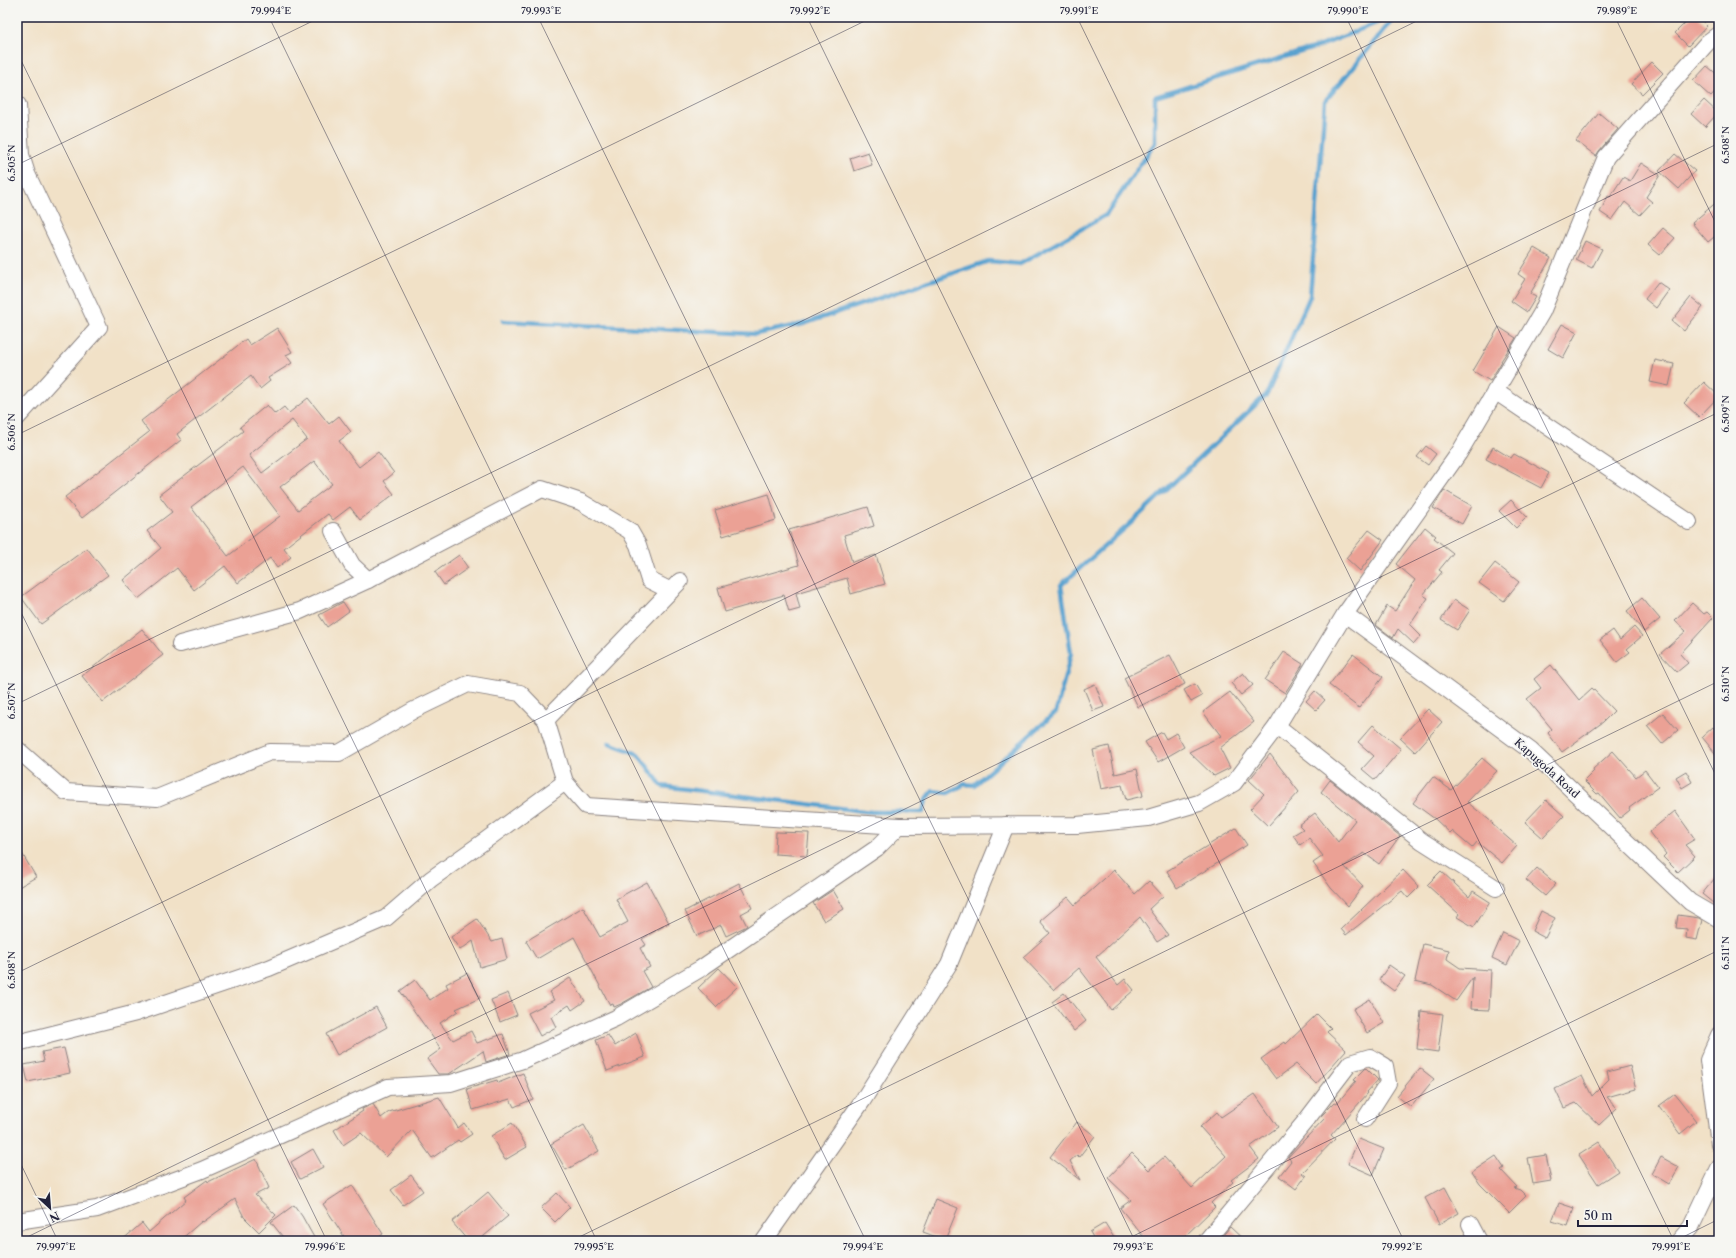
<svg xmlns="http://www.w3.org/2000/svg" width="1736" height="1258" font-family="'Libre Caslon Text',serif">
  <rect width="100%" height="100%" fill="#f6f6f2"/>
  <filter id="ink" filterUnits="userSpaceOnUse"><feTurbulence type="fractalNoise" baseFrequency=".025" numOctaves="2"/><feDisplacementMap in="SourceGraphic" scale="8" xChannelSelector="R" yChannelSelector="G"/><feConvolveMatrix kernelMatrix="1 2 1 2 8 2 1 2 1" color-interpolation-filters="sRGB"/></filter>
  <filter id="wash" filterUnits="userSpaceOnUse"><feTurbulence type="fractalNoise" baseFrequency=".012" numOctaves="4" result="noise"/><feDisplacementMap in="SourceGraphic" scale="16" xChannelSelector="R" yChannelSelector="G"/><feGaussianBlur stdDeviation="0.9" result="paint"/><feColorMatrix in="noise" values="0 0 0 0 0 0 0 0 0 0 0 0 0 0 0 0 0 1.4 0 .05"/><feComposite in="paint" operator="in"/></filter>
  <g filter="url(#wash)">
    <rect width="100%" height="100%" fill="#f1e1c7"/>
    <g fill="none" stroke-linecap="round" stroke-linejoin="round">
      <!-- stream -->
      <g stroke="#58a1cf" stroke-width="4.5">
        <polyline points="503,321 756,334 803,324 989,261 1020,264 1106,215 1155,143 1155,97 1320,46 1391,17"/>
        <polyline points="609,743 638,754 662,786 872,812 923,812 926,800 933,791 948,793 965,784 974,785 1056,712 1071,653 1061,585 1132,522 1267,394 1310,296 1325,101 1395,17"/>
      </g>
    </g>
    <g id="blocks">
      <!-- building -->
      <g fill="#eba195" fill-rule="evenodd">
        <polygon points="1691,17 1698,17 1707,26 1688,46 1675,33"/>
        <polygon points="1652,62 1663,73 1642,94 1631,84"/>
        <polygon points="1707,66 1719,76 1719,88 1711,97 1693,81"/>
        <polygon points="1704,100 1718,113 1705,127 1691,114"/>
        <polygon points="1599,113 1618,129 1599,151 1596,156 1576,141"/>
        <polygon points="868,152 872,165 854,171 850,158"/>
        <polygon points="1675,154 1695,171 1679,189 1659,171"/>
        <polygon points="1641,163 1660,175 1646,197 1652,202 1640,215 1625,202 1612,220 1600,212 1608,196 1610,197 1623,177 1630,181"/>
        <polygon points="1719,200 1719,233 1708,242 1692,223"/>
        <polygon points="1663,228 1675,238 1660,255 1648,245"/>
        <polygon points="1585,241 1602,249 1592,268 1576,260"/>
        <polygon points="1534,248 1551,258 1530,294 1536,297 1527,312 1511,301 1525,279 1518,274"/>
        <polygon points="1658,282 1669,290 1656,308 1645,299"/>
        <polygon points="1691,297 1703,307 1684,331 1672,321"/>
        <polygon points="1562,324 1577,332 1563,358 1548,349"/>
        <polygon points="1499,327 1516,338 1501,361 1502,361 1490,381 1473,371"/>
        <polygon points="277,328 292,352 286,355 292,363 268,378 270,381 260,389 251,376 177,434 181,440 82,518 65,497 149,432 141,421 246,339 250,345"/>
        <polygon points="1655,360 1674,364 1669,386 1650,382"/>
        <polygon points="1704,382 1719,396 1699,417 1684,403"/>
        <path d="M 308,398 L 329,424 L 339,416 L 351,432 L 339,441 L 359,467 L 378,452 L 394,473 L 384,481 L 394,494 L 360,520 L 350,507 L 333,520 L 328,514 L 284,548 L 291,557 L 277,568 L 270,558 L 238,583 L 225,566 L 194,590 L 177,568 L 138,599 L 123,580 L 161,548 L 147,531 L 172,512 L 159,495 L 243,431 L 240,427 L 267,405 L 275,414 L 284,407 L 289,413 ZM 292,420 L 307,439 L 262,473 L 249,455 ZM 314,461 L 332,484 L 298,510 L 280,487 ZM 243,467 L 280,516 L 228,556 L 191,507 Z"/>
        <polygon points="1426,446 1436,454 1428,465 1417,457"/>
        <polygon points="1493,447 1511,458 1514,454 1549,473 1541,488 1486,459"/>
        <polygon points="1444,490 1472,506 1462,524 1433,508"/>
        <polygon points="769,494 776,520 723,536 715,510"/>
        <polygon points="1511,500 1527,517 1516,528 1499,511"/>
        <polygon points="868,507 874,526 844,535 852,562 876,555 885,584 851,594 847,578 796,593 800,609 789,612 784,595 725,612 718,588 799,565 789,530"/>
        <polygon points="1425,527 1436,536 1434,538 1453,553 1439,570 1442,572 1423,595 1428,598 1410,625 1421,636 1414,644 1398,629 1393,638 1376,625 1387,606 1395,611 1415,580 1396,564"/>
        <polygon points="1369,530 1383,540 1360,571 1346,558"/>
        <polygon points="87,548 108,575 41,624 21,597"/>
        <polygon points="459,555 468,568 444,585 435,572"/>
        <polygon points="1495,563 1519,582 1504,601 1479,583"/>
        <polygon points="1642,598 1660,619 1644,632 1627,611"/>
        <polygon points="1454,600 1470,610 1457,630 1441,620"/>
        <polygon points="343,602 349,611 327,627 319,615"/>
        <polygon points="1692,603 1704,614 1707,612 1713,618 1680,654 1688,663 1677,672 1660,654 1686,631 1675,621"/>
        <polygon points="1634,627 1642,636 1627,649 1630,652 1617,662 1600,640 1613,630 1620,640"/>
        <polygon points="142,629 163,655 103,702 82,676"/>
        <polygon points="1284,652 1303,664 1285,693 1265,680"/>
        <polygon points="1353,654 1383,677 1359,708 1329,685"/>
        <polygon points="1170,655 1185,684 1138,707 1124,678"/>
        <polygon points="1551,665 1579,700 1592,688 1614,711 1603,722 1562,752 1548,733 1552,729 1527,699 1541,688 1534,679"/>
        <polygon points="1243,673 1253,685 1241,695 1231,683"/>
        <polygon points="1095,684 1104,707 1093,711 1084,689"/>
        <polygon points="1195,684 1202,696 1191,702 1184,690"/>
        <polygon points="1315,691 1325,700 1316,710 1306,701"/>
        <polygon points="1230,692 1254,722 1220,748 1230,768 1214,776 1189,752 1221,736 1203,712"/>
        <polygon points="1428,709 1442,722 1415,752 1400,738"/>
        <polygon points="1663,713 1678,730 1662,744 1647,726"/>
        <polygon points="1373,725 1401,749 1375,780 1362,769 1374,756 1358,742"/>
        <polygon points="1713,727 1719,734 1719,758 1702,737"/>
        <polygon points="1162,732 1166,739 1176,733 1184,747 1158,762 1145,742"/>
        <polygon points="1109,746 1115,774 1137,769 1143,796 1126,800 1122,785 1101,789 1093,750"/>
        <polygon points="1613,751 1636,777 1645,770 1658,787 1629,808 1630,810 1620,818 1599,793 1597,794 1584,781 1594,771 1593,769"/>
        <polygon points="1270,754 1299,792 1268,826 1250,809 1264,794 1249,780"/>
        <polygon points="1482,758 1497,771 1467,802 1493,823 1492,824 1517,846 1502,863 1477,842 1472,848 1452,831 1450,833 1435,819 1413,803 1433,777 1451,790"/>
        <polygon points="1686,771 1692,782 1682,788 1676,777"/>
        <polygon points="1330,780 1400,836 1379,864 1364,853 1344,866 1363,886 1348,906 1331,888 1313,863 1323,856 1309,838 1300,845 1293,835 1303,829 1299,825 1315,813 1338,842 1355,820 1321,792"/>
        <polygon points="1546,800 1564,816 1543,838 1525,822"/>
        <polygon points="1675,811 1695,839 1685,845 1695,856 1678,872 1663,857 1666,854 1649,832"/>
        <polygon points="1236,828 1247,845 1177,888 1167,871"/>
        <polygon points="776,832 809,833 807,856 775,854"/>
        <polygon points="17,845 36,877 17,888"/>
        <polygon points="1537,868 1556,884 1545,896 1526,880"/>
        <polygon points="1114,870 1135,894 1149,881 1163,896 1149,909 1168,935 1157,942 1140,917 1096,957 1118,985 1125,979 1134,990 1111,1010 1079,968 1054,990 1023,957 1050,933 1040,921 1068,897 1075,905"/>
        <polygon points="1403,870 1419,887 1408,898 1402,891 1346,935 1341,929"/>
        <polygon points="1441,871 1469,897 1473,891 1490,902 1474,927 1457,917 1459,914 1427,885"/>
        <polygon points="1719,873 1719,908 1702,894"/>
        <polygon points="647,882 669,923 642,939 646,945 640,948 650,967 642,971 651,987 621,1004 614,1007 613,1004 610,1005 574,937 537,959 526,941 583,907 600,937 628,922 616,899"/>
        <polygon points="739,883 752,908 741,914 747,926 726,936 721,925 697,936 685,911"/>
        <polygon points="833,890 844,909 824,921 813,903"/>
        <polygon points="1541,911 1555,918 1545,938 1532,931"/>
        <polygon points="1678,915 1699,918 1702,920 1697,940 1686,938 1687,929 1676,928"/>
        <polygon points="477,919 492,942 502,939 507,959 480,967 473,941 460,950 451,937"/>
        <polygon points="1503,933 1519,941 1507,965 1492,958"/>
        <polygon points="1423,944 1449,950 1447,959 1460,968 1491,970 1489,1010 1471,1009 1473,977 1456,1001 1432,985 1415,981"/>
        <polygon points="1389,965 1405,976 1394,991 1379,980"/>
        <polygon points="719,968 737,987 716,1007 698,988"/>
        <polygon points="467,973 480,998 456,1009 458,1011 440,1023 453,1040 471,1031 477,1043 503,1034 510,1054 486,1062 483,1051 449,1074 438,1074 427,1059 441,1049 400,991 415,980 430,1000 448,988 446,984"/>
        <polygon points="570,978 585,1001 572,1010 569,1005 551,1017 556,1027 540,1036 528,1013 554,1000 549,992"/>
        <polygon points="508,993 517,1015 500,1022 491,1000"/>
        <polygon points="1064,993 1086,1021 1074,1031 1052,1002"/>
        <polygon points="1370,999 1384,1023 1367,1033 1353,1009"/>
        <polygon points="376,1007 387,1027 337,1055 326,1034"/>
        <polygon points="1421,1011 1443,1014 1438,1052 1417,1049"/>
        <polygon points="1317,1014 1331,1028 1327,1032 1346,1050 1316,1084 1296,1064 1276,1079 1261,1059 1285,1042 1286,1044"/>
        <polygon points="636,1033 645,1057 607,1071 596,1040 608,1035 615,1046"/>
        <polygon points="64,1048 70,1073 28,1082 24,1065 44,1061 42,1052"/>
        <polygon points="1630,1066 1636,1089 1607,1097 1617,1108 1599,1125 1576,1103 1564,1108 1555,1089 1582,1076 1592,1096 1609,1079 1607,1072"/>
        <polygon points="1366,1068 1378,1080 1367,1092 1368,1093 1331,1135 1335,1139 1302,1173 1306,1176 1296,1189 1279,1176 1291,1161 1288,1157 1324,1119 1321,1116 1335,1102 1337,1103 1356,1081 1354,1080"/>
        <polygon points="1420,1068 1434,1079 1411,1107 1397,1096"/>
        <polygon points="523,1073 533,1099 514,1107 510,1099 473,1110 467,1089 497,1080 498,1083"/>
        <polygon points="1255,1094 1278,1127 1250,1147 1259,1159 1231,1180 1233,1182 1211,1203 1215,1207 1180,1241 1147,1241 1120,1208 1131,1200 1108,1178 1132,1153 1149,1170 1164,1157 1192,1188 1226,1156 1200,1127 1217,1112 1221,1117"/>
        <polygon points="1675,1094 1696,1121 1680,1134 1659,1106"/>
        <polygon points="439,1097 458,1128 464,1123 472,1134 460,1142 458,1140 432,1158 412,1130 386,1157 361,1133 343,1145 334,1130 363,1111 362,1109 373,1104 381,1118 389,1112"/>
        <polygon points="1077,1122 1095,1136 1079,1157 1077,1155 1070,1161 1080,1180 1050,1157"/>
        <polygon points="512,1123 527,1147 505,1160 491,1136"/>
        <polygon points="584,1125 599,1151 566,1170 551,1144"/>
        <polygon points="1359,1139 1384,1149 1373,1175 1348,1164"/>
        <polygon points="1599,1142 1618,1171 1598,1184 1579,1155"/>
        <polygon points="313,1149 323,1167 300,1179 291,1162"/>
        <polygon points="1546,1155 1551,1181 1533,1184 1528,1158"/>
        <polygon points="1496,1156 1504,1168 1501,1170 1517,1187 1514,1188 1520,1190 1526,1196 1509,1213 1480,1184 1472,1172"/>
        <polygon points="1661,1157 1679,1167 1669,1184 1652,1174"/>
        <polygon points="256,1159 269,1188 255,1195 276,1215 259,1232 244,1217 235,1199 203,1222 202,1221 179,1241 121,1241 142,1223 149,1232 186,1200 184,1197 207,1180 208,1182"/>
        <polygon points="411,1175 423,1191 403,1205 391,1190"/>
        <polygon points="352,1185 383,1234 373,1241 347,1241 323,1204"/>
        <polygon points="1445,1187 1459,1213 1439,1224 1425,1198"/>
        <polygon points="488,1192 508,1216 478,1241 468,1241 452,1222"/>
        <polygon points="557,1193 570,1207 555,1222 541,1208"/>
        <polygon points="936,1199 958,1208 945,1240 923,1232"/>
        <polygon points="1559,1203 1574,1208 1568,1226 1552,1221"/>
        <polygon points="294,1205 302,1216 316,1241 286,1241 271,1222"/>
        <polygon points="1105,1223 1116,1241 1095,1241 1090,1232"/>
        <polygon points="1230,1227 1245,1241 1218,1241"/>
      </g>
    </g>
  </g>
  <g filter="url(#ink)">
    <use href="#blocks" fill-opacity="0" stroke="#8a8281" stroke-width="1"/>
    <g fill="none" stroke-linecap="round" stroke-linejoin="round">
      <!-- street casing -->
      <g stroke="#8a8281" stroke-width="18">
        <g id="street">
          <polyline points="1495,391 1689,522"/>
          <polyline points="17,418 99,327 27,174 21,155 18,105"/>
          <polyline points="333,531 352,565 368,580"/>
          <polyline points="1345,614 1531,751 1690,902 1719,919"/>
          <polyline points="180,644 300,611 368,580 542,489 581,502 630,531 638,545 649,580 671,591"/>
          <polyline points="546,720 680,581"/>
          <polyline points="1277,726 1422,841 1496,888"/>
          <polyline points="17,749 66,792 157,798 270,752 339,753 414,710 468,684 520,693 546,720 565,782 586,806 899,826 1077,825 1148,818 1199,803 1234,783 1277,726 1345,614 1459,453 1542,312 1606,157 1708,42 1719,34"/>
          <polyline points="1719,1035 1708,1060 1719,1144"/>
          <polyline points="17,1043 136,1013 269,968 386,918 431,879 486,840 565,782"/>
          <polyline points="17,1221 97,1209 202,1170 388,1087 451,1083 523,1060 616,1018 700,969 877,848 899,826"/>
          <polyline points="1470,1224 1479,1241"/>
          <polyline points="764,1241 863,1100 949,964 1006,825"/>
          <polyline points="1206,1241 1308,1118 1350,1063 1370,1057 1385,1066 1388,1083 1365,1119"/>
          <polyline points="1679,1241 1691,1227 1719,1168"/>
        </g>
      </g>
      <!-- street -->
      <use href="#street" stroke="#fff" stroke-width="16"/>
    </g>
  </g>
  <!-- ticks -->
  <path fill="none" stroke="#22223b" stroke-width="1" stroke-opacity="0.45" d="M 269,17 L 866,1241M 538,17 L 1135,1241M 807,17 L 1404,1241M 1077,17 L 1674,1241M 1346,17 L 1719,782M 1615,17 L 1719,230M 17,52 L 597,1241M 17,165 L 321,17M 17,435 L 873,17M 17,604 L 327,1241M 17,704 L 1425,17M 17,973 L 1719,143M 17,1156 L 58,1241M 19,1241 L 1719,412M 571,1241 L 1719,681M 1123,1241 L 1719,950M 1675,1241 L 1719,1219"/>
  <g text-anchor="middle" stroke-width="3.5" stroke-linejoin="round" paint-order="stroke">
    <!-- street labels -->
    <g font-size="11" fill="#22223b" stroke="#f6f6f2">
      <text transform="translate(1547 768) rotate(42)" y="4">Kapugoda Road</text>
    </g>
  </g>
  <!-- margin -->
  <rect width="1736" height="1258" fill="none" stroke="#f6f6f2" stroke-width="44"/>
  <!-- north arrow -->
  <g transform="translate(50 1208) rotate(154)" stroke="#f6f6f2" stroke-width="3" paint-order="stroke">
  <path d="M0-3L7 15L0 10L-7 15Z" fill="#22223b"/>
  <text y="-6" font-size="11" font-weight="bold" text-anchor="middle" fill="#22223b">N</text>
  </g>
  <!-- scale -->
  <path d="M1578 1220v6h109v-6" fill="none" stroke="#22223b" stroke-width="2"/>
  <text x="1584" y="1220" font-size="12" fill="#22223b" stroke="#f6f6f2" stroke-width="3" paint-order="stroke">50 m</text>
  <rect x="22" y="22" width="1692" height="1214" fill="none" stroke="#22223b" stroke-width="1.5"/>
  <g font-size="10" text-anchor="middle" fill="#22223b">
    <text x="271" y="14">79.994°E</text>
    <text x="541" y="14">79.993°E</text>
    <text x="810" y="14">79.992°E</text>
    <text x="1079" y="14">79.991°E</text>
    <text x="1348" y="14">79.990°E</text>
    <text x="1617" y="14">79.989°E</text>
    <text transform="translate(1725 145) rotate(-90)" y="4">6.508°N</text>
    <text transform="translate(11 163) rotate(-90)" y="4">6.505°N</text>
    <text transform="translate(1725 414) rotate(-90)" y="4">6.509°N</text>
    <text transform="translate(11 432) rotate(-90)" y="4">6.506°N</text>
    <text transform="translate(1725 684) rotate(-90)" y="4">6.510°N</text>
    <text transform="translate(11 701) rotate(-90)" y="4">6.507°N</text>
    <text transform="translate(1725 953) rotate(-90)" y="4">6.511°N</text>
    <text transform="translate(11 970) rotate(-90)" y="4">6.508°N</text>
    <text x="56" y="1250">79.997°E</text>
    <text x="325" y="1250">79.996°E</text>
    <text x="594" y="1250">79.995°E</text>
    <text x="863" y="1250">79.994°E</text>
    <text x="1133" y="1250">79.993°E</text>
    <text x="1402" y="1250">79.992°E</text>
    <text x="1671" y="1250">79.991°E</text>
  </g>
</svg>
